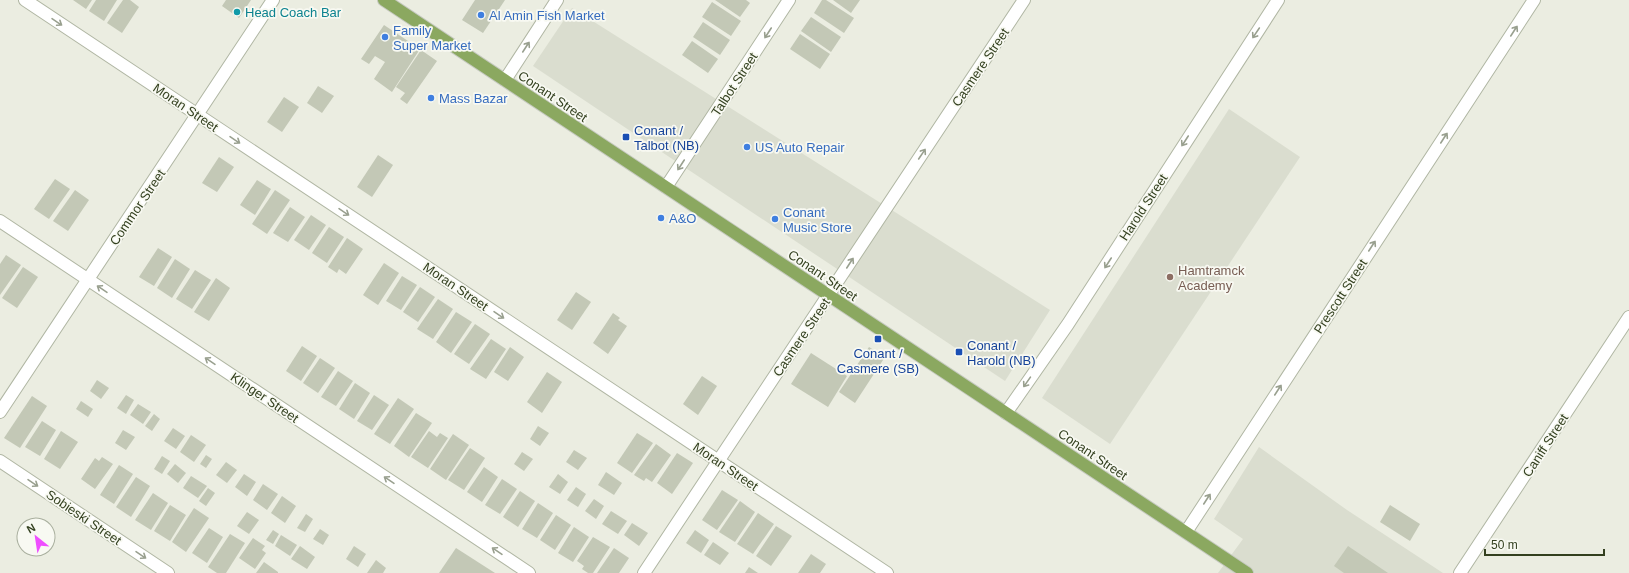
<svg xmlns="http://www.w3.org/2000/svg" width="1629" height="573" font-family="Helvetica,sans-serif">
  <rect width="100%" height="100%" fill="#ebede1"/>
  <!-- built -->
  <g fill="#daddcf">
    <polygon points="572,8 1050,310 1005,381 533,66"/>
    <polygon points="1229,109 1300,157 1110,444 1042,398"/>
    <polygon points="1259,447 1347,510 1443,573 1218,573 1243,539 1214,519"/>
  </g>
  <!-- building -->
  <g fill="#c3c8b6">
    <polygon points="73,0 92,0 86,9"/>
    <polygon points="96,0 117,0 104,21 89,11"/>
    <polygon points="123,0 130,0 139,7 122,33 107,23"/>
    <polygon points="226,0 251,0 239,18 222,6"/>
    <polygon points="475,0 505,0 483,33 462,20"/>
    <polygon points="715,0 746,0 750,3 740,17"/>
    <polygon points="822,0 826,0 854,18 844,33 814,13"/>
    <polygon points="833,0 860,0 851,13"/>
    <polygon points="712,2 741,21 731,36 702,17"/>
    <polygon points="811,17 841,37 831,52 801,31"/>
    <polygon points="703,22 730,40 720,55 693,37"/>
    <polygon points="384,25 420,49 392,92 374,79 385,62 375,56 369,64 361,59"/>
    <polygon points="800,34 830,54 820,69 790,49"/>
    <polygon points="692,41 718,59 708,73 682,55"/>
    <polygon points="421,50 437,61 407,104 400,99 405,93 396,87"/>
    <polygon points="318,86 334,96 322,113 307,103"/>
    <polygon points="284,97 299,107 282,132 267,122"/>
    <polygon points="378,155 393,165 372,197 357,187"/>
    <polygon points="219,157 234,167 217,192 202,183"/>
    <polygon points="55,179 70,189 49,219 34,209"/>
    <polygon points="257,180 271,189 255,215 240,205"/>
    <polygon points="75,190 89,200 68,231 53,221"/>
    <polygon points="275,190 290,200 267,234 252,224"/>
    <polygon points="290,207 305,217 288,242 273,233"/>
    <polygon points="311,215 326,225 309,250 294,240"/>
    <polygon points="329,227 344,237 327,263 312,253"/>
    <polygon points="347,238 363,249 346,274 339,269 337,273 328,267"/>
    <polygon points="158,248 172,257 154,286 139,277"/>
    <polygon points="6,255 21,265 0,295 0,264"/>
    <polygon points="175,259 190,269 172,298 157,288"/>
    <polygon points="384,263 399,273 378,305 363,295"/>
    <polygon points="23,267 38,277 17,308 2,298"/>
    <polygon points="195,270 211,280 192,309 176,299"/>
    <polygon points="402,276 417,285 401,310 386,301"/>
    <polygon points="216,278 230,288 209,321 194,312"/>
    <polygon points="420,287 435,297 418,322 403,312"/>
    <polygon points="576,292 591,302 572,330 557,320"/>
    <polygon points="438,299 453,309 433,339 417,329"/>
    <polygon points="456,312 472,322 451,353 436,342"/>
    <polygon points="613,313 620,318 618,320 627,326 608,354 593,343"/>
    <polygon points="475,324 490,334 469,364 454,354"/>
    <polygon points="491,339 506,349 486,379 470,369"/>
    <polygon points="302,346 317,356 301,381 286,371"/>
    <polygon points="510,347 524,357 508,381 494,372"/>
    <polygon points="869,347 885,357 855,403 839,392"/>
    <polygon points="811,353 847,376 828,407 791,384"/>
    <polygon points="320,358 335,368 318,393 303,383"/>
    <polygon points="338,371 353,381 336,406 321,397"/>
    <polygon points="547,372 562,382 542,413 527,402"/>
    <polygon points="702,376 717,386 698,415 683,404"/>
    <polygon points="97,380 109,388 101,399 90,391"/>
    <polygon points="355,383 370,393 354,419 339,409"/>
    <polygon points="126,395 134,400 126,414 117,408"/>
    <polygon points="374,395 389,405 372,430 357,421"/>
    <polygon points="32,396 47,406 20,448 4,438"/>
    <polygon points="398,398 414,409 390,444 374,434"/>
    <polygon points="81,401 93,409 88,417 76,409"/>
    <polygon points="138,404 151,412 143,424 130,415"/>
    <polygon points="416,413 432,423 409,457 394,446"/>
    <polygon points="154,414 160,419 152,431 145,426"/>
    <polygon points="42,421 56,430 40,456 25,447"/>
    <polygon points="538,426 549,433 540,446 530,439"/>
    <polygon points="173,428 185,436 176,449 164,441"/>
    <polygon points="123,430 135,437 126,450 115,443"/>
    <polygon points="61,431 78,442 60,469 44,459"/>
    <polygon points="429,431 437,437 440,433 448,438 428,468 411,457"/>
    <polygon points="637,433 653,443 632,473 617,463"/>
    <polygon points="453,434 469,445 446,480 430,469"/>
    <polygon points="191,435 206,445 194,462 180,452"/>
    <polygon points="656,444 671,455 652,482 646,478 644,481 634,475"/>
    <polygon points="470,448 485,458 464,490 448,480"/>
    <polygon points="574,450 587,458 578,470 566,462"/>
    <polygon points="522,452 533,459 524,471 514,464"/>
    <polygon points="677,453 693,463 672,494 657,483"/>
    <polygon points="206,455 212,459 206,468 200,464"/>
    <polygon points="162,456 170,461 162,474 154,469"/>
    <polygon points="102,457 113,464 95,489 81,479 95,458 99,461"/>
    <polygon points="226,462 237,470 227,483 216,475"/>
    <polygon points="175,464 186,473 178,483 167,474"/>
    <polygon points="119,465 133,474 114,504 100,495"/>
    <polygon points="484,467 498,477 482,502 467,492"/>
    <polygon points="606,472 622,483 614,495 598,485"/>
    <polygon points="244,474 256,482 247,496 235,487"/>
    <polygon points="558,474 568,482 560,494 549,487"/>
    <polygon points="191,476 207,486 198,498 183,488"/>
    <polygon points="136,477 150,486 131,517 116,507"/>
    <polygon points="502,479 517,489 500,514 485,505"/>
    <polygon points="263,484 278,494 267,510 253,500"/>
    <polygon points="576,487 586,494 578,507 567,500"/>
    <polygon points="208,488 215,493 206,506 199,501"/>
    <polygon points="722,490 738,500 717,530 702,520"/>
    <polygon points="520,491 535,501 518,527 503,517"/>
    <polygon points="153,493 168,503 151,530 135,520"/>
    <polygon points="282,496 296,506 285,523 271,513"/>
    <polygon points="594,499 604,506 596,519 585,511"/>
    <polygon points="740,501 755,512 735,542 719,532"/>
    <polygon points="538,503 553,513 537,538 522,529"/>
    <polygon points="170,505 186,515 170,541 154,531"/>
    <polygon points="1390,505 1420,524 1410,541 1380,522"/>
    <polygon points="194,508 209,518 186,552 172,542"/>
    <polygon points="611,511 627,521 618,534 602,524"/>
    <polygon points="247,512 259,520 249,534 237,526"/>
    <polygon points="758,513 774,524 753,554 737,544"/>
    <polygon points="306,514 313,519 305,532 297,528"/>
    <polygon points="556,515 571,525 555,550 540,540"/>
    <polygon points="632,523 648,533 639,546 624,535"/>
    <polygon points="776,526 792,536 771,566 756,556"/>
    <polygon points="574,527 589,537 573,562 558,553"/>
    <polygon points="209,528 223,537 207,563 192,553"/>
    <polygon points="320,529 329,535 323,545 313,539"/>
    <polygon points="273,530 279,534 273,544 266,540"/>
    <polygon points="695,530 709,540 701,553 686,543"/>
    <polygon points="230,534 245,543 226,573 217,573 208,567"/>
    <polygon points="281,535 297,545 290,556 275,546"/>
    <polygon points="593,537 610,547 593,573 588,573 582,569 584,566 577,561"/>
    <polygon points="253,538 265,546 262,550 266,553 255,569 239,558"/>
    <polygon points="713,542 729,553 720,565 704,555"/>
    <polygon points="300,546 315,557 307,569 291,559"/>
    <polygon points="354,546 366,554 358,567 346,559"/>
    <polygon points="1348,546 1388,573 1344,573 1334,566"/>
    <polygon points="456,548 495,573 439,573"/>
    <polygon points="614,548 629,558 619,573 597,573"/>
    <polygon points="811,554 826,564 820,573 798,573"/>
    <polygon points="376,560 386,568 383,573 367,573"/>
    <polygon points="264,562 278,572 278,573 256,573"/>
    <polygon points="749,567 758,573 745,573"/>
  </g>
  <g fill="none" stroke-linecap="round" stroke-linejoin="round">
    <!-- minor casing -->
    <g stroke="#b0b6a3" stroke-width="14">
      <g id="minor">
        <polyline points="25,0 887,573"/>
        <polyline points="505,80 557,0"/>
        <polyline points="666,187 789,0"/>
        <polyline points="0,221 529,573"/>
        <polyline points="0,412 273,0"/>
        <polyline points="1006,413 1068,324 1278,0"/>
        <polyline points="0,461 168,573"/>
        <polyline points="1186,532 1534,0"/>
        <polyline points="644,573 1024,0"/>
        <polyline points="1460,573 1629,317"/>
      </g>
    </g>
    <!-- major casing -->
    <g stroke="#c6cac0" stroke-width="14">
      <polyline id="major" points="384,0 1247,573"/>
    </g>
    <!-- minor -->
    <use href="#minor" stroke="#fff" stroke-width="12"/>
    <!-- major -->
    <use href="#major" stroke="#8ba860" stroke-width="12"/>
  </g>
  <!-- one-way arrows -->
  <defs><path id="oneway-shaft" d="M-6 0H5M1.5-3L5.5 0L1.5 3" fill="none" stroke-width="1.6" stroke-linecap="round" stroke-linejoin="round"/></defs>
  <g stroke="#99a08f">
    <use href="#oneway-shaft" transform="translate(57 22) rotate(34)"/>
    <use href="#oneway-shaft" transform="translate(1514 31) rotate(-57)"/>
    <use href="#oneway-shaft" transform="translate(768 33) rotate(123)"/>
    <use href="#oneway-shaft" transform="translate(1256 33) rotate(124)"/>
    <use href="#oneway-shaft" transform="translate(526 47) rotate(-57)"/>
    <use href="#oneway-shaft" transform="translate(1444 138) rotate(-57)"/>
    <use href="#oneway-shaft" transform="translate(235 140) rotate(34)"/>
    <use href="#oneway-shaft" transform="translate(1185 141) rotate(123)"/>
    <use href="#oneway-shaft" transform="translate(922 154) rotate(-56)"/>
    <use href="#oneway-shaft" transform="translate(681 165) rotate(123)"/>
    <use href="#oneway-shaft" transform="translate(344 212) rotate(34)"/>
    <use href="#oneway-shaft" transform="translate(1372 246) rotate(-57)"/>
    <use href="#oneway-shaft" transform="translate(850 263) rotate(-57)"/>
    <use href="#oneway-shaft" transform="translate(1108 263) rotate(123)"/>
    <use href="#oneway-shaft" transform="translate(102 289) rotate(-146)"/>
    <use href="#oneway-shaft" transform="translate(499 315) rotate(34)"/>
    <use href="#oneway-shaft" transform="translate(210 361) rotate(-146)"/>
    <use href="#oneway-shaft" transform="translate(1027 382) rotate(125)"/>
    <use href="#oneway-shaft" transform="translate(1278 390) rotate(-57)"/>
    <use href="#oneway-shaft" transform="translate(389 480) rotate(-146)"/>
    <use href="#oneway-shaft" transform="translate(33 483) rotate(34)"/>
    <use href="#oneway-shaft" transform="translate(1207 499) rotate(-57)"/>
    <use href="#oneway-shaft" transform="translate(497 551) rotate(-146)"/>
    <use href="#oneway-shaft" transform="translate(141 555) rotate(34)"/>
  </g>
  <!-- markers -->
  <circle fill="#0f9aa8" stroke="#f8f9f2" stroke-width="1.5" cx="237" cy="12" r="4"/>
  <g fill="#3f7fe0" stroke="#f8f9f2" stroke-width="1.5">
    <circle cx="481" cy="15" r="4"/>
    <circle cx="385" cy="37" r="4"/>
    <circle cx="431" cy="98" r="4"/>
    <circle cx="747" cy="147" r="4"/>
    <circle cx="661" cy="218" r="4"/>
    <circle cx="775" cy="219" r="4"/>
  </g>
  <g fill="#1a4fb4" stroke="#f8f9f2" stroke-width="1.5">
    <rect x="622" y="133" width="8" height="8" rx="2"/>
    <rect x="874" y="335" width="8" height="8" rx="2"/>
    <rect x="955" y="348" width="8" height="8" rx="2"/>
  </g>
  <circle fill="#8d6e63" stroke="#f8f9f2" stroke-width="1.5" cx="1170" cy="277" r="4"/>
  <g text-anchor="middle" stroke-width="3.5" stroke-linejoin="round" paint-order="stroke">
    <!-- culture labels -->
    <g font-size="13" fill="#0d838f" stroke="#f8f9f2" text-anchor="start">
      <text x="245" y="17">Head Coach Bar</text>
    </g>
    <!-- shop labels -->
    <g font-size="13" fill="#366cbe" stroke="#f8f9f2" text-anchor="start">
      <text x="489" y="20">Al Amin Fish Market</text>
      <text x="393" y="35">Family<tspan x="393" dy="15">Super Market</tspan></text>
      <text x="439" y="103">Mass Bazar</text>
      <text x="755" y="152">US Auto Repair</text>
      <text x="783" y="217">Conant<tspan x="783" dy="15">Music Store</tspan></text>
      <text x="669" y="223">A&amp;O</text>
    </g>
    <!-- street labels -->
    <g font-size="13" fill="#33401f" stroke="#f8f9f2">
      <text transform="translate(980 67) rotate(-56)" y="5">Casmere Street</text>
      <text transform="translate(734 84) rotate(-57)" y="5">Talbot Street</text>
      <text transform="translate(553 96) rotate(34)" y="5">Conant Street</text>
      <text transform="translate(186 107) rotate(34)" y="5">Moran Street</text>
      <text transform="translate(137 207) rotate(-56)" y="5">Commor Street</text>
      <text transform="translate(1143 207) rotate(-57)" y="5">Harold Street</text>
      <text transform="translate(823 275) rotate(34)" y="5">Conant Street</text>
      <text transform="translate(456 286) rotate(34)" y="5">Moran Street</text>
      <text transform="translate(1340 296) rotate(-57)" y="5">Prescott Street</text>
      <text transform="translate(801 337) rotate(-56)" y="5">Casmere Street</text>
      <text transform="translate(265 397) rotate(34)" y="5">Klinger Street</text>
      <text transform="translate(1545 445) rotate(-57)" y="5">Caniff Street</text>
      <text transform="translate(1093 454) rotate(34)" y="5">Conant Street</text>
      <text transform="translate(726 466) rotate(34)" y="5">Moran Street</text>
      <text transform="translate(84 517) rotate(34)" y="5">Sobieski Street</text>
    </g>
    <!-- transit labels -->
    <g font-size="13" fill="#164399" stroke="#f8f9f2" text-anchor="start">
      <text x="634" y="135">Conant /<tspan x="634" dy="15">Talbot (NB)</tspan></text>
      <text x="967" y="350">Conant /<tspan x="967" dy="15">Harold (NB)</tspan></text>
      <text x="878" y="358" text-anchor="middle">Conant /<tspan x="878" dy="15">Casmere (SB)</tspan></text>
    </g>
    <!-- education labels -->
    <g font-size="13" fill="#785e54" stroke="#f8f9f2" text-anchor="start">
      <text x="1178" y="275">Hamtramck<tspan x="1178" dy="15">Academy</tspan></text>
    </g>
  </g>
  <!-- north arrow -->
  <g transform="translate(36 537) rotate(330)"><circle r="19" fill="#f8f9f2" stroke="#a9af9e"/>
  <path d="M0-3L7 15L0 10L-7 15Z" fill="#ef4dff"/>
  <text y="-6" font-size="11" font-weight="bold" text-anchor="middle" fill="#33401f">N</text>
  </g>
  <!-- scale -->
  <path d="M1485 549v6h119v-6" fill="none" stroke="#33401f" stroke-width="2"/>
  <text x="1491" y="549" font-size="12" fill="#33401f" stroke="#f8f9f2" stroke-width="3" paint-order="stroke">50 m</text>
</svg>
